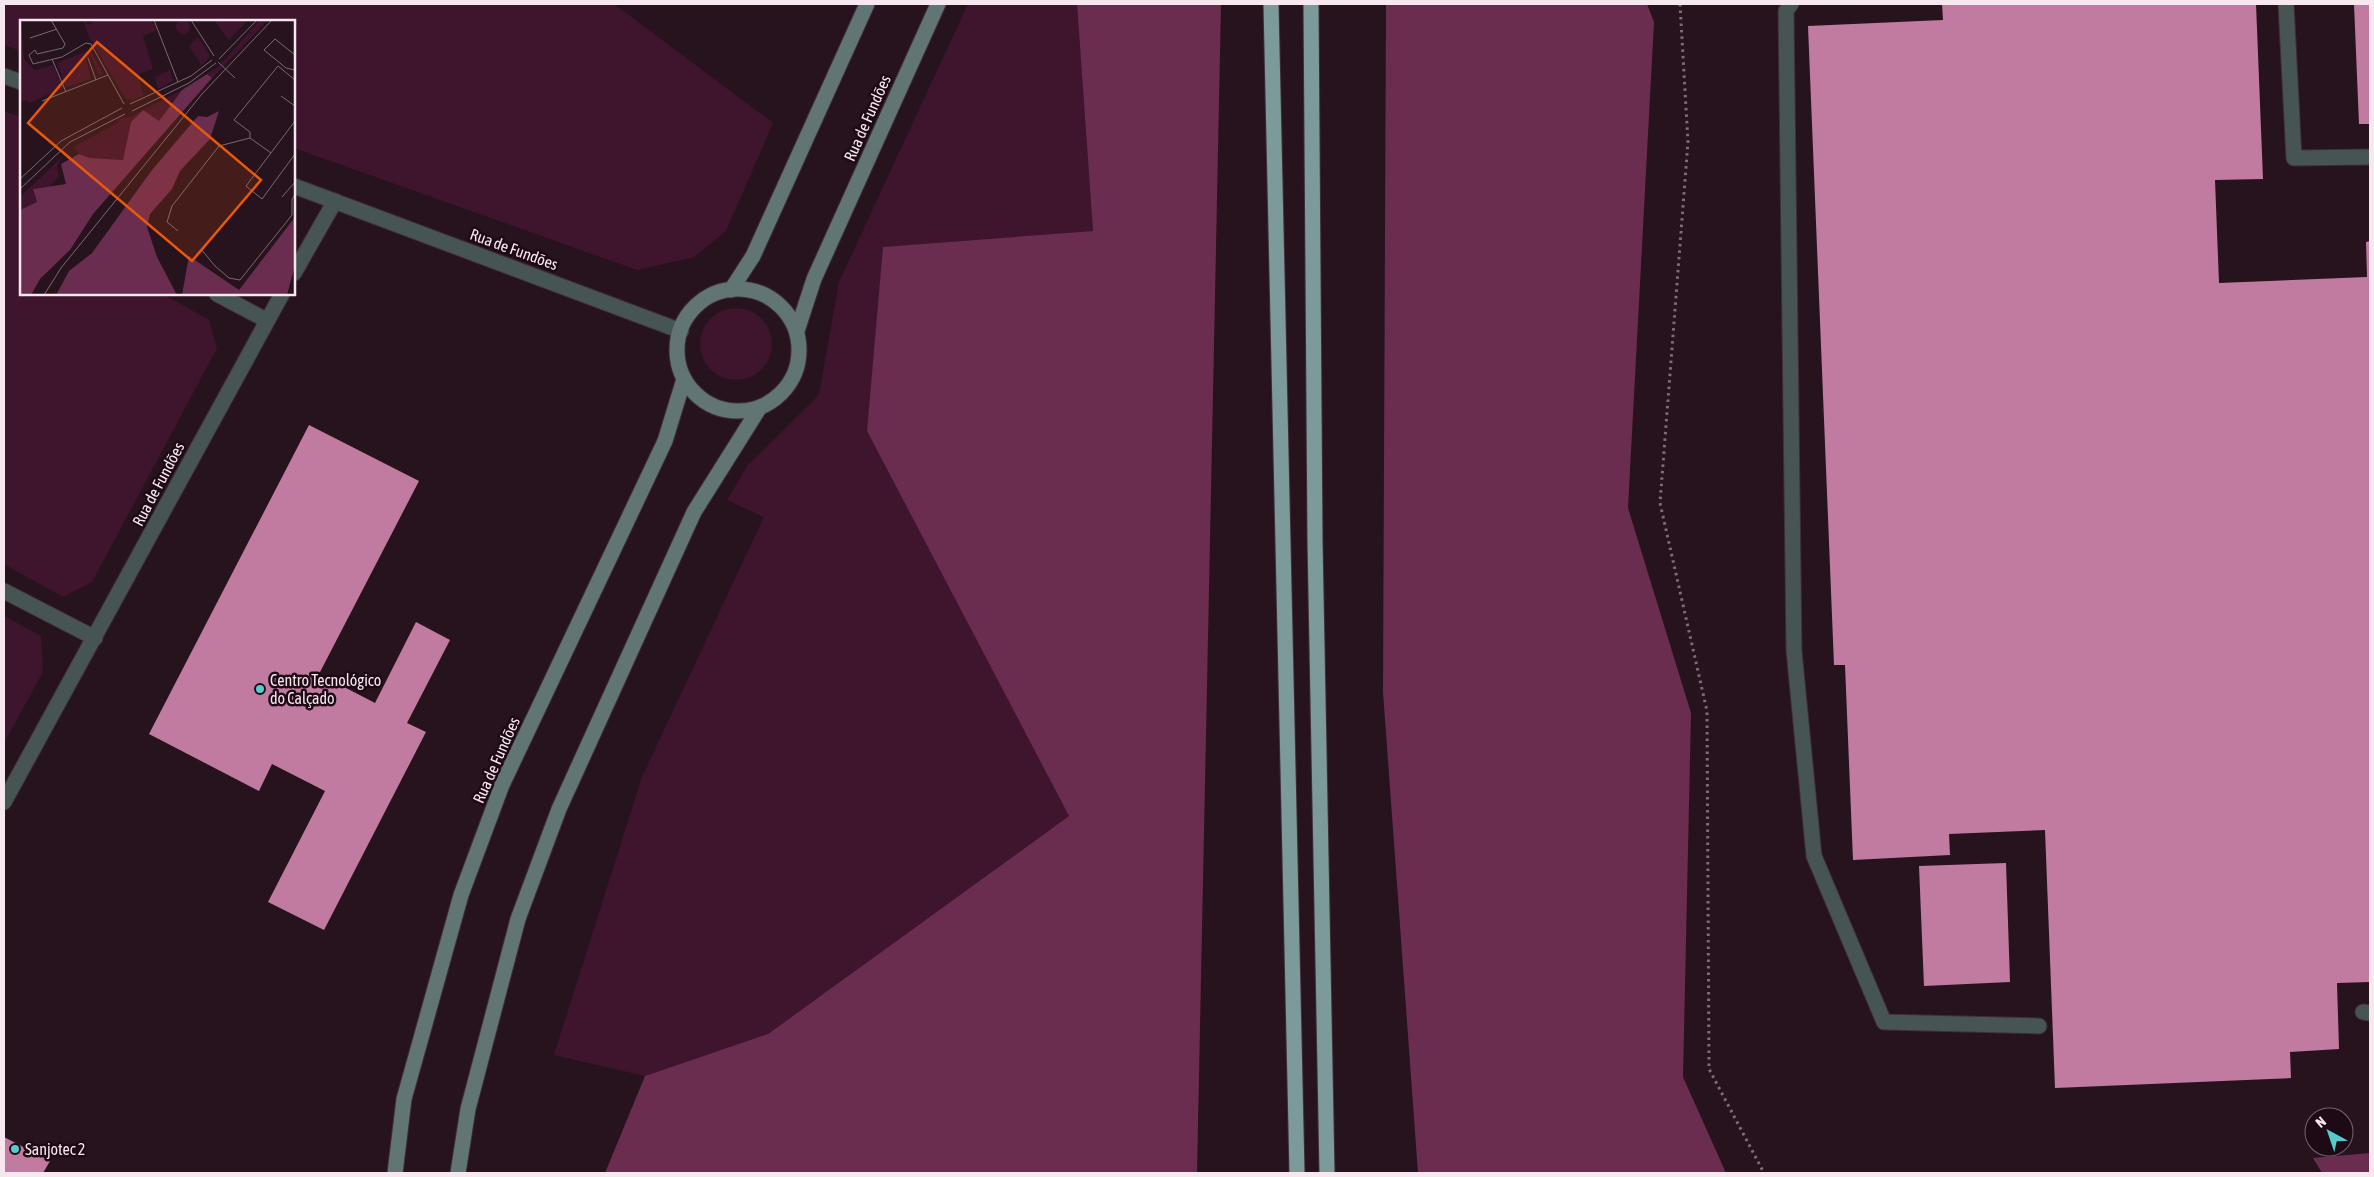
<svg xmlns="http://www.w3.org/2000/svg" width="2374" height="1177" font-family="'Asap Condensed',sans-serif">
  <rect width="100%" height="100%" fill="#27131e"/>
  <!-- green -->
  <g fill="#3f152d">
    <polygon points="4,4 614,4 773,123 726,231 694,257 637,270 294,148 294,21 21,21 21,51 4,45"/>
    <polygon points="968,4 1077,4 1093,231 884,247 867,431 1069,816 768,1034 645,1076 554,1055 642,777 764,517 727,500 747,466 819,395 839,282"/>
    <polygon points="4,111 21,117 21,294 163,294 209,320 217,348 92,582 63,597 4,564"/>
    <circle cx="736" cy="344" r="36"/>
    <polygon points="4,616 41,636 43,672 4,743"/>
  </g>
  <!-- forest -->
  <g fill="#6a2c4f">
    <polygon points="1077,4 1221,4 1197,1173 605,1173 645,1076 768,1034 1069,816 867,431 883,247 1093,231"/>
    <polygon points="1386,4 1647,4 1654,22 1628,508 1691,713 1683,1077 1726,1173 1418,1173 1383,692"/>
    <polygon points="2370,1153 2370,1173 2322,1173 2313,1158"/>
  </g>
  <!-- building -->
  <g fill="#c27ba0">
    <polygon points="1942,4 2256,4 2263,179 2215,180 2219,283 2367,277 2366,242 2370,241 2370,982 2337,983 2339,1049 2290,1052 2291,1078 2055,1088 2045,830 1949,834 1950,855 1853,860 1845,665 1834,665 1808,26 1943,20"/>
    <polygon points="2354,4 2370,4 2370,124 2359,124"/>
    <polygon points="309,425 419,481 319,674 375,703 416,622 450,640 407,723 426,732 324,930 268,902 325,791 272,764 259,791 149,734"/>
    <polygon points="2006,863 2010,982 1924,986 1919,866"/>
    <polygon points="4,1137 50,1161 43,1173 4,1173"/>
  </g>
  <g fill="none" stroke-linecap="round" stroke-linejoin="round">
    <!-- service casing -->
    <g stroke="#402d37" stroke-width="17">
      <g id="service">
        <polyline points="1791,4 1786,11 1794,651 1814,856 1884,1022 2039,1026"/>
        <polyline points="2286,4 2294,158 2370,157"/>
        <polyline points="2363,1012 2370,1013"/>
      </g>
    </g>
    <!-- minor casing -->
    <g stroke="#402d37" stroke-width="17">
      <g id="minor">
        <polyline points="4,76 21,82"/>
        <polyline points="294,186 681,331"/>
        <polyline points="294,273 335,201"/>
        <polyline points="217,294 266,320"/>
        <polyline points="4,591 95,638"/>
        <polyline points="4,802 282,294"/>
      </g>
    </g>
    <!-- secondary casing -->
    <g stroke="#402d37" stroke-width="17">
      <g id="secondary">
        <circle cx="738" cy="350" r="61"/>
        <polyline points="731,290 753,256 867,4"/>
        <polyline points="797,331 814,279 938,4"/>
        <polyline points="395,1173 404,1099 461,895 502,785 665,441 684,379"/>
        <polyline points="458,1173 468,1109 518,919 559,809 694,512 760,407"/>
      </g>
    </g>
    <!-- trunk casing -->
    <g stroke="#402d37" stroke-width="17">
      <g id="trunk">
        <polyline points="1271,4 1297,1173"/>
        <polyline points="1311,4 1315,541 1327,1173"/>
      </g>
    </g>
    <!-- path -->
    <polyline stroke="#7f6d76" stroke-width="3" stroke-dasharray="2.5 4" stroke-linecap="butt" points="1680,4 1688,142 1660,503 1707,711 1709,1069 1764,1173"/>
    <!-- service -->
    <use href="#service" stroke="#475454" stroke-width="15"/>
    <!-- minor -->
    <use href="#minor" stroke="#475454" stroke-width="15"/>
    <!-- secondary -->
    <use href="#secondary" stroke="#607574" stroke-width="15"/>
    <!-- trunk -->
    <use href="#trunk" stroke="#7c9a99" stroke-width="15"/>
  </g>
  <!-- markers -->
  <g fill="#52cdcc" stroke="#1d0a15" stroke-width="2">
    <circle cx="260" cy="689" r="5"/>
    <circle cx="15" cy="1149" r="5"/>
  </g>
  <g text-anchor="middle" stroke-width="5" stroke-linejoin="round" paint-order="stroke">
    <!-- street labels -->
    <g font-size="16" fill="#f7e8ef" stroke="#1d0a15">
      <text transform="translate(867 118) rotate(-66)" y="6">Rua de Fundões</text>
      <text transform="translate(514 249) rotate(20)" y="6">Rua de Fundões</text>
      <text transform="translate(158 484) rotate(-62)" y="6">Rua de Fundões</text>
      <text transform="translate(496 760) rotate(-66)" y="6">Rua de Fundões</text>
    </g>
    <!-- poi labels -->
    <g font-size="16" fill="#f7e8ef" stroke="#1d0a15" text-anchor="start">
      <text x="270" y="686">Centro Tecnológico<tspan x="270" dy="18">do Calçado</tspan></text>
      <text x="25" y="1155">Sanjotec 2</text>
    </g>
  </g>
  <!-- overview -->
  <g transform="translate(20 20)">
    <rect width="275" height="275" fill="#27131e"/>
    <path d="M 0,0 L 4,39 L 15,50 L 33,45 L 43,68 L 9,83 L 7,80 L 0,82 ZM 63,0 L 69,5 L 76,0 L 130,0 L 135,5 L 137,10 L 123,16 L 133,49 L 118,54 L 123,75 L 113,80 L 105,78 L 69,17 ZM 194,0 L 228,0 L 209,20 ZM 240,0 L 248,0 L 192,58 L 187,54 L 199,46 ZM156 7a7 7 0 1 1 14 0a7 7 0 1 1-14 0ZM 178,17 L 190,36 L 182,46 L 169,26 ZM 70,30 L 83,54 L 79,55 L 71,36 L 66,39 L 71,59 L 46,67 L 37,43 ZM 150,50 L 153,61 L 138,69 L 135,57 ZM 162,70 L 139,101 L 111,102 L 103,140 L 70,138 L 59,134 L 54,127 L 99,102 L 98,99 L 110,97 ZM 44,135 L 37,146 L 39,156 L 30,166 L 13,169 L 17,182 L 0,190 L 0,177 Z" fill="#3f152d"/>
    <path d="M 187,54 L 192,58 L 73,194 L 50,230 L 20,259 L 11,275 L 0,275 L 0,190 L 17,182 L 13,169 L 46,164 L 41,144 L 59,134 L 70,138 L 103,140 L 111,102 L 123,90 L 139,101 L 162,70 ZM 199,91 L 190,119 L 160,151 L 152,169 L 130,194 L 127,207 L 137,237 L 157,275 L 36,275 L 49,251 L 72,233 L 132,150 L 178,96 L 187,97 ZM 275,197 L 275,245 L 267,275 L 162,275 L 169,236 L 219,270 Z" fill="#6a2c4f"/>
    <path fill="none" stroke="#7a6872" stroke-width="1" d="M 31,0 L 45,24 L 43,28 L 17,34 L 15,30 L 9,35 L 13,44 L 42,37 L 66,23 L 71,24 L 104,84M 134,0 L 158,62M 171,0 L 194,36M 10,18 L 37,9M 275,35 L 255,19 L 244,30 L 266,48 L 275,50M 68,38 L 76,60M 32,39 L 46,72M 199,39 L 237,0M 198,42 L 215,58M 261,76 L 275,86M 22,81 L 88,55M 110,84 L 171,56 L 192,40M 112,91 L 169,63 L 196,43M 275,101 L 226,166 L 242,179 L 275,134M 230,118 L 230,112 L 214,100 L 258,46 L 275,60M 0,159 L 41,121 L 102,88M 0,169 L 50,122 L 105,94M 262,177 L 275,162M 158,211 L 147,202 L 152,186 L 199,126 L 230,118 L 251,133M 181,229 L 195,246 L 209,258 L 220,260 L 272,195 L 272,179 L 275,175M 24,275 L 41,248 L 182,74 L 252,0"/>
    <path fill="#e8590c" fill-opacity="0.15" stroke="#e8590c" stroke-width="2.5" d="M 77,22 L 241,160 L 172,241 L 8,103 Z"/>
    <rect width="275" height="275" fill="none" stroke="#f7e8ef" stroke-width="2.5"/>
  </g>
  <!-- border -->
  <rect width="2374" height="1177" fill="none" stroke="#f7e8ef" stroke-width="10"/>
  <!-- north arrow -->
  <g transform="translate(2329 1132) rotate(320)"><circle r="24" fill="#1d0a15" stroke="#74636c"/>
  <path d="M0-4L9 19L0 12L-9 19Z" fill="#52cdcc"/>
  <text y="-8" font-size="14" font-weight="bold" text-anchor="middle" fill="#f7e8ef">N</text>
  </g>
</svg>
